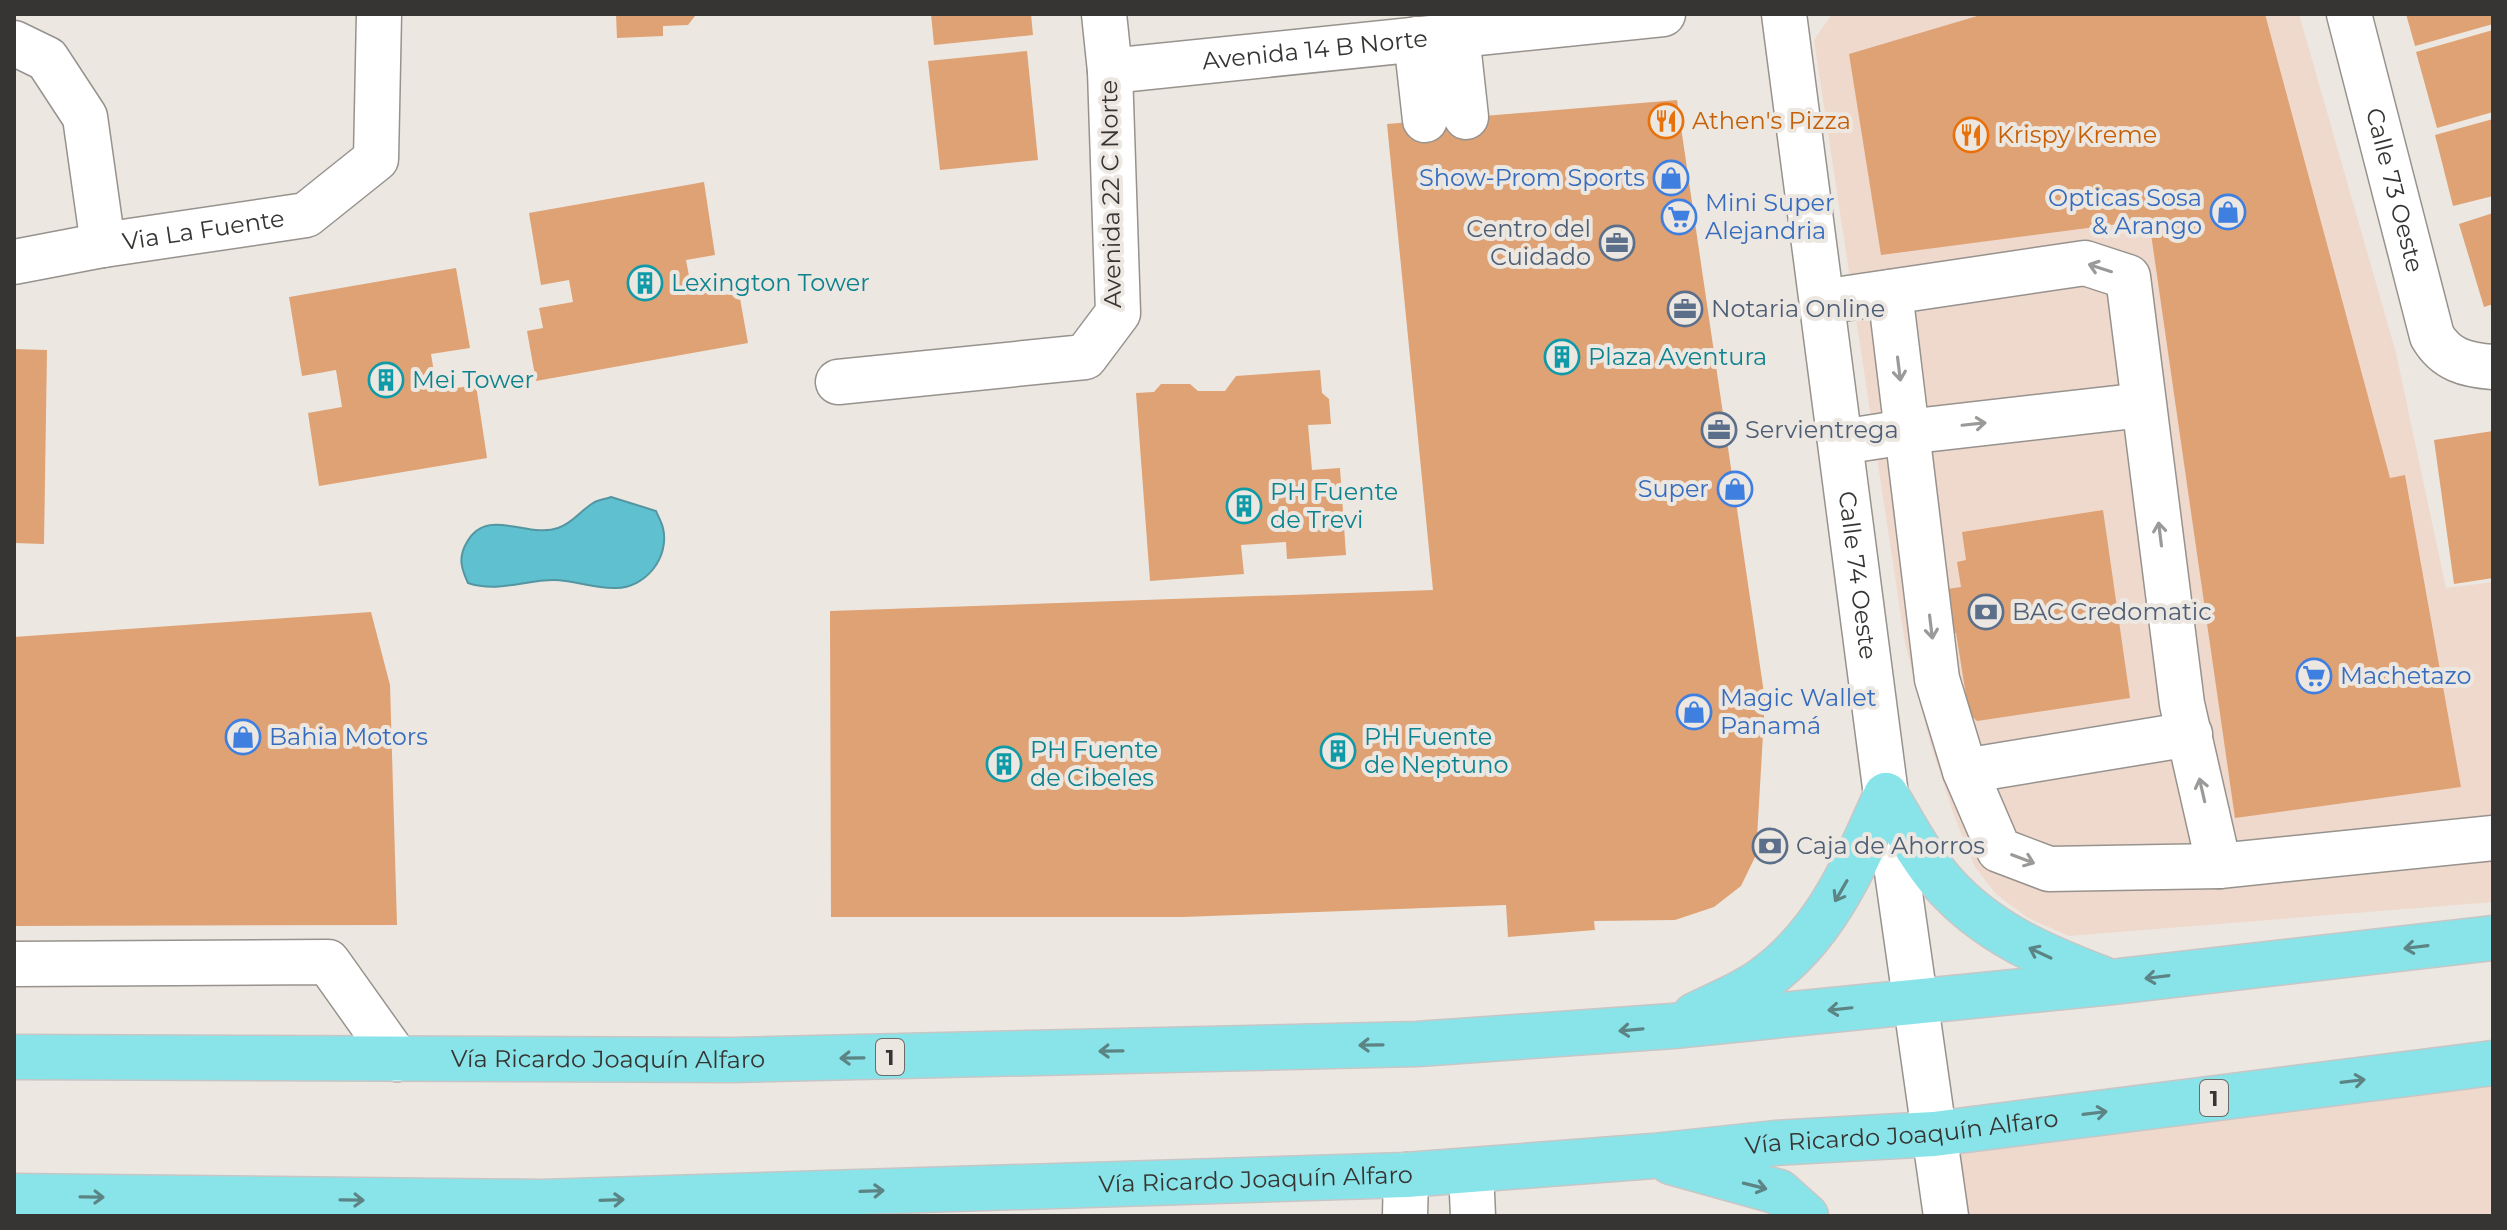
<svg xmlns="http://www.w3.org/2000/svg" width="2507" height="1230" font-family="Montserrat,sans-serif">
  <rect width="100%" height="100%" fill="#ede7e1"/>
  <!-- commercial -->
  <g fill="#efd9cd">
    <polygon points="1832,14 2299,14 2396,353 2446,588 2493,582 2493,902 2069,936 2028,918 1996,894 1975,867 1955,818 1931,746 1905,643 1814,40"/>
    <polygon points="2493,1063 2493,1216 1946,1216 1934,1134"/>
  </g>
  <!-- water -->
  <path fill="#5fc0d0" stroke="#5396a1" stroke-width="2" d="M 611,497 L 656,511 C 658,516 662,523 663,528 C 670,558 645,588 616,588 C 595,589 574,580 554,580 C 524,580 498,593 468,583 C 461,568 458,557 467,542 C 487,506 528,539 558,528 C 573,523 580,511 593,503 C 598,500 606,499 611,497 Z"/>
  <!-- building -->
  <g fill="#dea274">
    <polygon points="616,14 694,14 695,16 688,25 663,26 663,36 617,38"/>
    <polygon points="931,14 1031,14 1033,35 934,45"/>
    <polygon points="1984,14 2265,14 2390,478 2405,475 2461,787 2235,818 2149,220 1881,255 1849,54"/>
    <polygon points="2406,14 2493,14 2493,24 2415,46"/>
    <polygon points="2493,30 2493,112 2437,128 2416,52"/>
    <polygon points="1027,51 1038,160 940,170 928,61"/>
    <polygon points="1677,100 1765,700 1756,855 1741,886 1714,907 1675,920 1594,921 1595,930 1508,937 1506,905 1182,917 831,917 830,611 1433,590 1387,124"/>
    <polygon points="2493,119 2493,196 2453,206 2435,135"/>
    <polygon points="704,182 715,255 686,260 690,281 720,275 723,295 739,293 748,343 536,381 527,331 543,328 539,308 573,302 569,280 541,285 529,213"/>
    <polygon points="2493,213 2493,304 2484,307 2459,224"/>
    <polygon points="456,268 470,348 431,354 437,391 476,385 487,458 319,486 308,413 342,407 336,370 302,376 289,297"/>
    <polygon points="14,349 47,350 44,544 14,543"/>
    <polygon points="1320,370 1322,393 1329,399 1331,424 1308,425 1312,470 1340,468 1346,555 1287,559 1286,542 1241,545 1244,574 1150,581 1136,393 1154,392 1161,384 1190,384 1198,391 1225,391 1236,376"/>
    <polygon points="2493,431 2493,578 2454,584 2434,440"/>
    <polygon points="2103,510 2130,698 1977,721 1969,714 1956,633 1941,635 1934,591 1961,587 1957,562 1966,560 1962,532"/>
    <polygon points="371,612 390,685 397,925 14,926 14,637"/>
  </g>
  <g fill="none" stroke-linecap="round" stroke-linejoin="round">
    <!-- minor casing -->
    <g stroke="#97928d" stroke-width="47">
      <g id="minor">
        <path id="s1" d="M 1784,14 L 1886,795 L 1946,1216"/>
        <path id="s2" d="M 2349,14 L 2432,336 C 2446,360 2466,365 2493,367"/>
        <polyline points="1457,35 1466,117"/>
        <polyline points="1416,39 1425,120"/>
        <polyline points="14,43 47,59 85,117 103,245"/>
        <path id="s3" d="M 1110,71 L 1663,14"/>
        <path id="s4" d="M 14,262 L 103,245 L 306,215 L 376,159 L 379,14"/>
        <polyline points="1890,292 1937,679 1965,771 1999,850 2049,869 2219,866 2493,838"/>
        <polyline points="1822,302 2085,263 2128,277 2182,704 2219,866"/>
        <polyline points="838,382 1085,357 1118,313 1110,71 1104,14"/>
        <polyline points="1841,442 1906,432 2143,405"/>
        <polyline points="1965,771 2190,734"/>
        <polyline points="14,964 328,962 397,1059"/>
        <polyline points="1471,1171 1473,1216"/>
        <polyline points="1405,1216 1406,1175"/>
      </g>
    </g>
    <!-- major casing -->
    <g stroke="#c7c6c6" stroke-width="47">
      <g id="major">
        <path d="M 1886,795 C 1904,825 1921,858 1944,884 C 1988,933 2043,956 2103,979"/>
        <path d="M 1695,1015 C 1717,1004 1741,995 1761,981 C 1826,936 1855,864 1886,795"/>
        <path id="s5" d="M 14,1057 L 733,1060 L 1417,1044 L 1673,1026 L 2112,982 L 2493,938"/>
        <polyline points="1671,1162 1779,1192 1806,1216"/>
        <path id="s6" d="M 14,1196 L 541,1202 L 1406,1175 L 1653,1156 L 1775,1143 L 1934,1134 L 2493,1063"/>
      </g>
    </g>
    <!-- minor -->
    <use href="#minor" stroke="#fff" stroke-width="44"/>
    <!-- major -->
    <use href="#major" stroke="#89e4e9" stroke-width="44"/>
  </g>
  <!-- one-way arrows -->
  <defs><path id="oneway-shaft" d="M-6 0H5M1.5-3L5.5 0L1.5 3" fill="none" stroke-width="1.6" stroke-linecap="round" stroke-linejoin="round" transform="scale(2)"/></defs>
  <g stroke="#9b9a99">
    <use href="#oneway-shaft" transform="translate(2100 268) rotate(-162)"/>
    <use href="#oneway-shaft" transform="translate(1899 369) rotate(83)"/>
    <use href="#oneway-shaft" transform="translate(1974 424) rotate(-6)"/>
    <use href="#oneway-shaft" transform="translate(2160 534) rotate(-97)"/>
    <use href="#oneway-shaft" transform="translate(1931 627) rotate(83)"/>
    <use href="#oneway-shaft" transform="translate(2202 790) rotate(-103)"/>
    <use href="#oneway-shaft" transform="translate(2023 859) rotate(21)"/>
  </g>
  <g stroke="#5c8485">
    <use href="#oneway-shaft" transform="translate(1841 891) rotate(120)"/>
    <use href="#oneway-shaft" transform="translate(2416 947) rotate(173)"/>
    <use href="#oneway-shaft" transform="translate(2040 953) rotate(-155)"/>
    <use href="#oneway-shaft" transform="translate(2157 977) rotate(173)"/>
    <use href="#oneway-shaft" transform="translate(1840 1009) rotate(174)"/>
    <use href="#oneway-shaft" transform="translate(1631 1030) rotate(175)"/>
    <use href="#oneway-shaft" transform="translate(1371 1045) rotate(179)"/>
    <use href="#oneway-shaft" transform="translate(1111 1051) rotate(179)"/>
    <use href="#oneway-shaft" transform="translate(852 1058) rotate(179)"/>
    <use href="#oneway-shaft" transform="translate(2353 1081) rotate(-7)"/>
    <use href="#oneway-shaft" transform="translate(2095 1113) rotate(-7)"/>
    <use href="#oneway-shaft" transform="translate(1755 1186) rotate(14)"/>
    <use href="#oneway-shaft" transform="translate(872 1191) rotate(-2)"/>
    <use href="#oneway-shaft" transform="translate(92 1197) rotate(1)"/>
    <use href="#oneway-shaft" transform="translate(352 1200) rotate(1)"/>
    <use href="#oneway-shaft" transform="translate(612 1200) rotate(-2)"/>
  </g>
  <!-- icons -->
  <defs>
    <g id="restaurant-ring" transform="scale(1.8)"><circle r="9.5" fill="#ede7e1" stroke="#e8710a" stroke-width="1.5"/><path d="M-5-6h1v4h1v-4h1v4h1v-4h1v5L-1.5 .5V6h-2V.5L-5-1ZM5-6V6H3V1.5H1.5Q1.5-4 5-6Z" fill="#e8710a"/></g>
    <g id="shop-ring" transform="scale(1.8)"><circle r="9.5" fill="#ede7e1" stroke="#3f7fe0" stroke-width="1.5"/><path d="M-5-2.5h2.3a2.7 3.5 0 0 1 5.4 0H5L5.5 6h-11ZM-1.5-2.5h3a1.5 2.3 0 0 0-3 0Z" fill="#3f7fe0"/></g>
    <g id="supermarket-ring" transform="scale(1.8)"><circle r="9.5" fill="#ede7e1" stroke="#3f7fe0" stroke-width="1.5"/><path d="M-6-5.5h2.5l.6 2H6L4.5 2H-2.5L-4.4-4H-6ZM-1.5 3.2a1.3 1.3 0 1 0 .1 0ZM3 3.2a1.3 1.3 0 1 0 .1 0Z" fill="#3f7fe0"/></g>
    <g id="office-ring" transform="scale(1.8)"><circle r="9.5" fill="#ede7e1" stroke="#5c6f8a" stroke-width="1.5"/><path d="M-6-3h4V-5.5h4V-3h4V5H-6ZM-1-4.5V-3h2v-1.5ZM-6 0V1H6V0Z" fill="#5c6f8a"/></g>
    <g id="building-ring" transform="scale(1.8)"><circle r="9.5" fill="#ede7e1" stroke="#0f9aa8" stroke-width="1.5"/><path d="M-4-6H4V6H1V3H-1V6H-4ZM-2.5-4.3h1.7v1.8h-1.7ZM.8-4.3h1.7v1.8H.8ZM-2.5-1h1.7V.8h-1.7ZM.8-1h1.7V.8H.8Z" fill="#0f9aa8"/></g>
    <g id="bank-ring" transform="scale(1.8)"><circle r="9.5" fill="#ede7e1" stroke="#5c6f8a" stroke-width="1.5"/><path d="M-6-4H6V4H-6ZM0-2.3a2.3 2.3 0 1 0 0 4.6a2.3 2.3 0 1 0 0-4.6Z" fill="#5c6f8a"/></g>
  </defs>
  <g fill-rule="evenodd">
    <use href="#restaurant-ring" x="1666" y="121"/>
    <use href="#restaurant-ring" x="1971" y="135"/>
    <use href="#shop-ring" x="1671" y="178"/>
    <use href="#shop-ring" x="2228" y="212"/>
    <use href="#supermarket-ring" x="1679" y="217"/>
    <use href="#office-ring" x="1617" y="243"/>
    <use href="#building-ring" x="645" y="283"/>
    <use href="#office-ring" x="1685" y="309"/>
    <use href="#building-ring" x="1562" y="357"/>
    <use href="#building-ring" x="386" y="380"/>
    <use href="#office-ring" x="1719" y="430"/>
    <use href="#shop-ring" x="1735" y="489"/>
    <use href="#building-ring" x="1244" y="506"/>
    <use href="#bank-ring" x="1986" y="612"/>
    <use href="#supermarket-ring" x="2314" y="676"/>
    <use href="#shop-ring" x="1694" y="712"/>
    <use href="#shop-ring" x="243" y="737"/>
    <use href="#building-ring" x="1338" y="751"/>
    <use href="#building-ring" x="1004" y="764"/>
    <use href="#bank-ring" x="1770" y="846"/>
  </g>
  <g text-anchor="middle" stroke-width="8" stroke-linejoin="round" paint-order="stroke">
    <!-- shield labels -->
    <g fill="#ede7e1" stroke="#6e6a67" stroke-width="2">
      <rect x="876" y="1039" width="28" height="36" rx="6"/>
      <rect x="2200" y="1080" width="28" height="36" rx="6"/>
    </g>
    <g font-size="22" font-weight="bold" fill="#373533">
      <text x="890" y="1065">1</text>
      <text x="2214" y="1106">1</text>
    </g>
    <!-- street labels -->
    <g font-size="24" fill="#373533" stroke="#ede7e1">
      <text dy="8" stroke="none"><textPath href="#s3" startOffset="206">Avenida 14 B Norte</textPath></text>
      <text dy="8" stroke="none"><textPath href="#s2" startOffset="182">Calle 73 Oeste</textPath></text>
      <text transform="translate(1111 194) rotate(-91)" y="8">Avenida 22 C Norte</text>
      <text dy="8" stroke="none"><textPath href="#s4" startOffset="192">Via La Fuente</textPath></text>
      <text dy="8" stroke="none"><textPath href="#s1" startOffset="566">Calle 74 Oeste</textPath></text>
      <text dy="8" stroke="none"><textPath href="#s5" startOffset="594">Vía Ricardo Joaquín Alfaro</textPath></text>
      <text dy="8" stroke="none"><textPath href="#s6" startOffset="1890">Vía Ricardo Joaquín Alfaro</textPath></text>
      <text dy="8" stroke="none"><textPath href="#s6" startOffset="1242">Vía Ricardo Joaquín Alfaro</textPath></text>
    </g>
    <!-- food labels -->
    <g font-size="24" fill="#c56008" stroke="#ede7e1" text-anchor="start">
      <text x="1692" y="129">Athen's Pizza</text>
      <text x="1997" y="143">Krispy Kreme</text>
    </g>
    <!-- shop labels -->
    <g font-size="24" fill="#366cbe" stroke="#ede7e1" text-anchor="start">
      <text x="1645" y="186" text-anchor="end">Show-Prom Sports</text>
      <text x="2202" y="206" text-anchor="end">Opticas Sosa<tspan x="2202" dy="28">&amp; Arango</tspan></text>
      <text x="1705" y="211">Mini Super<tspan x="1705" dy="28">Alejandria</tspan></text>
      <text x="1709" y="497" text-anchor="end">Super</text>
      <text x="2340" y="684">Machetazo</text>
      <text x="1720" y="706">Magic Wallet<tspan x="1720" dy="28">Panamá</tspan></text>
      <text x="269" y="745">Bahia Motors</text>
    </g>
    <!-- service labels -->
    <g font-size="24" fill="#4e5e75" stroke="#ede7e1" text-anchor="start">
      <text x="1591" y="237" text-anchor="end">Centro del<tspan x="1591" dy="28">Cuidado</tspan></text>
      <text x="1711" y="317">Notaria Online</text>
      <text x="1745" y="438">Servientrega</text>
      <text x="2012" y="620">BAC Credomatic</text>
      <text x="1796" y="854">Caja de Ahorros</text>
    </g>
    <!-- culture labels -->
    <g font-size="24" fill="#0d838f" stroke="#ede7e1" text-anchor="start">
      <text x="671" y="291">Lexington Tower</text>
      <text x="1588" y="365">Plaza Aventura</text>
      <text x="412" y="388">Mei Tower</text>
      <text x="1270" y="500">PH Fuente<tspan x="1270" dy="28">de Trevi</tspan></text>
      <text x="1364" y="745">PH Fuente<tspan x="1364" dy="28">de Neptuno</tspan></text>
      <text x="1030" y="758">PH Fuente<tspan x="1030" dy="28">de Cibeles</tspan></text>
    </g>
  </g>
  <!-- border -->
  <rect width="2507" height="1230" fill="none" stroke="#373533" stroke-width="32"/>
</svg>
